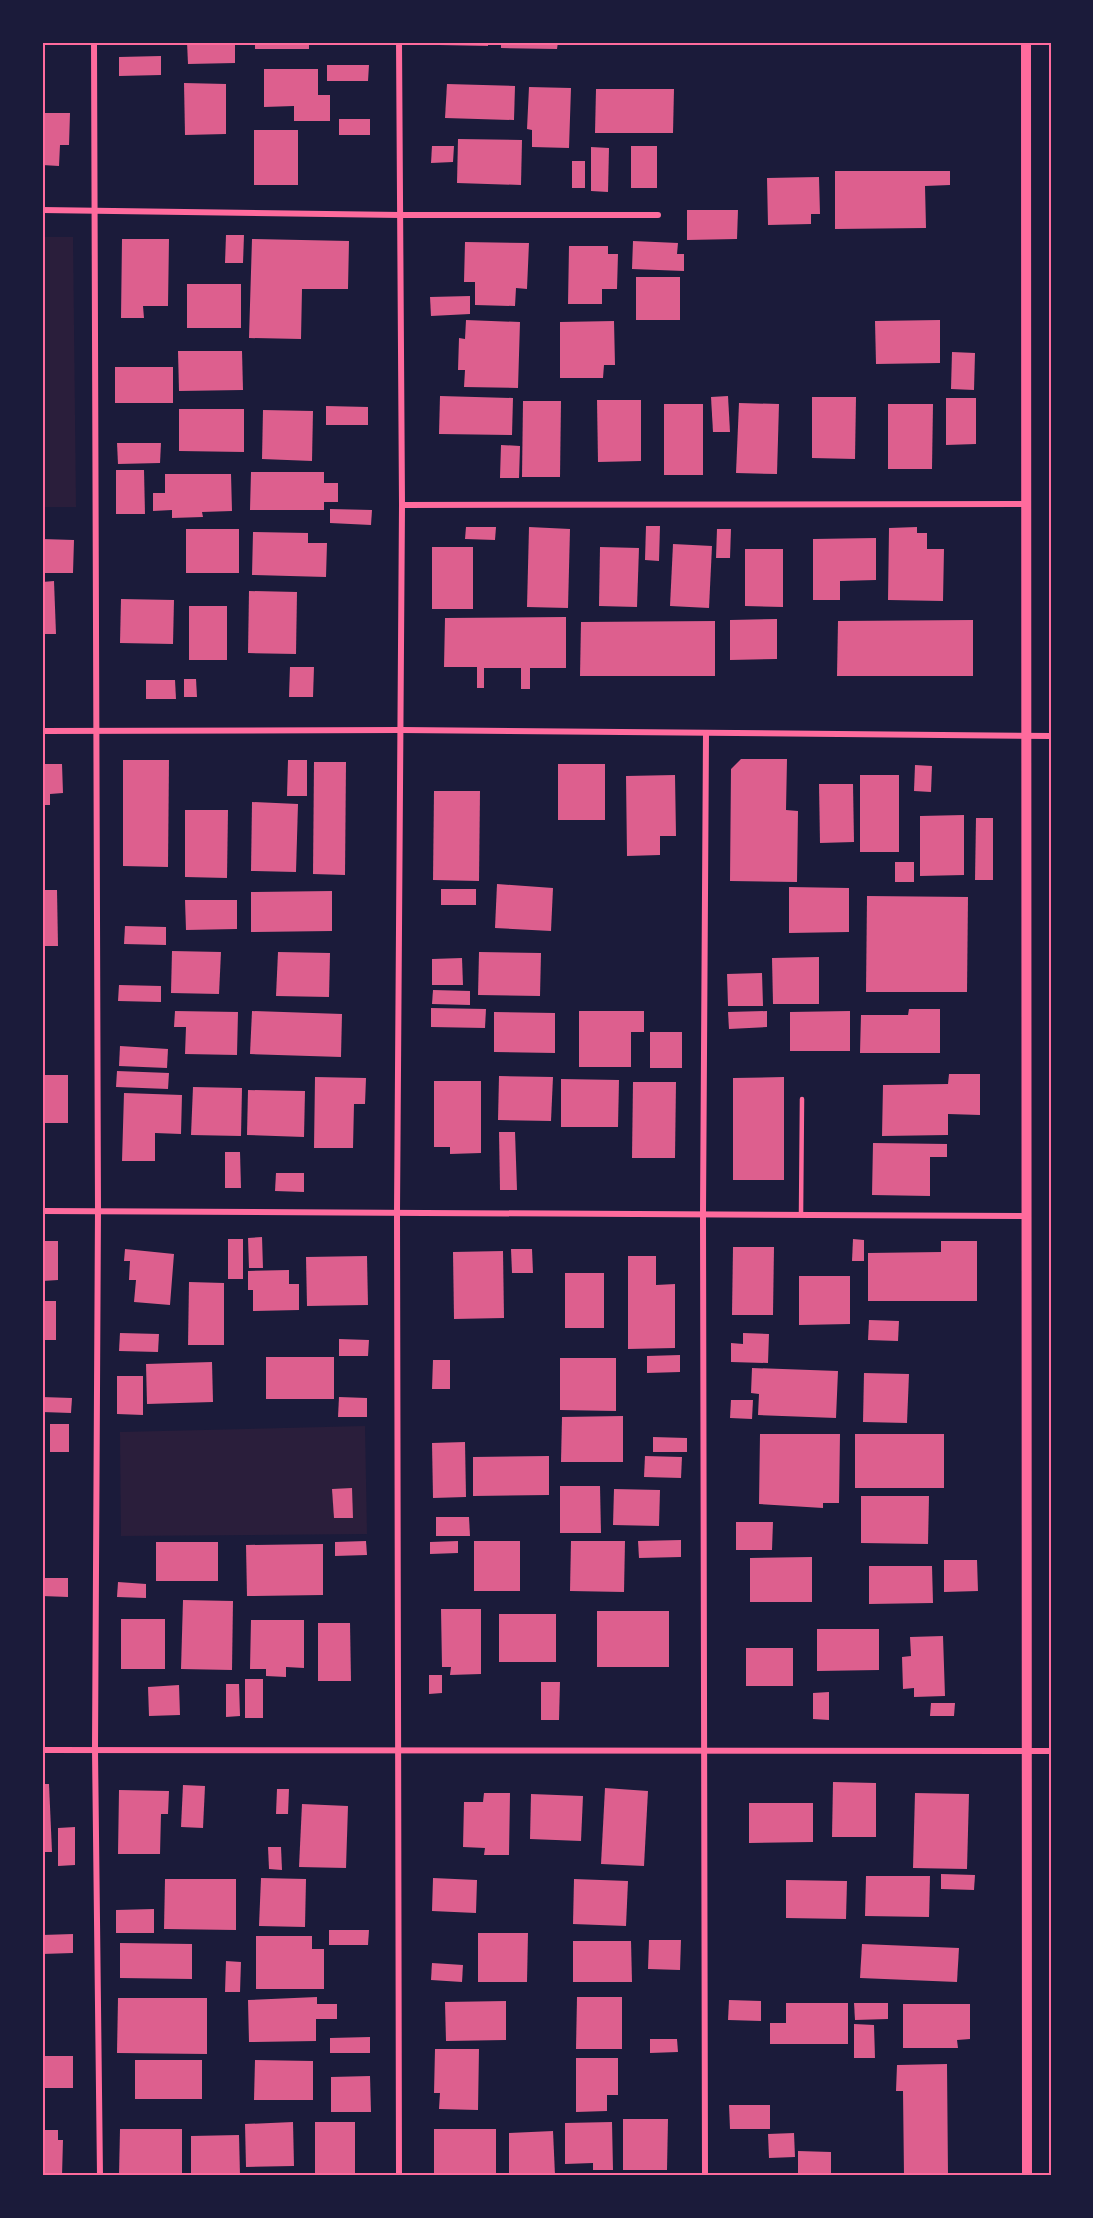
<svg xmlns="http://www.w3.org/2000/svg" width="1093" height="2218" font-family="'Titillium Web',sans-serif">
  <rect width="100%" height="100%" fill="#1b1b3a"/>
  <!-- green -->
  <g fill="#2a1e3b">
    <polygon points="42,237 73,237 76,507 42,507"/>
    <polygon points="365,1426 367,1534 121,1536 120,1432"/>
  </g>
  <!-- building -->
  <g fill="#dd5f8e">
    <polygon points="117,42 183,42 183,44 117,45"/>
    <polygon points="187,42 235,42 235,63 188,64"/>
    <rect x="255" y="42" width="54" height="7"/>
    <polygon points="439,42 488,42 488,46 439,45"/>
    <polygon points="501,42 558,42 557,49 501,48"/>
    <polygon points="161,56 161,75 119,76 119,57"/>
    <polygon points="327,65 369,65 368,81 327,81"/>
    <polygon points="264,69 318,69 318,95 330,95 330,121 294,121 294,106 264,107"/>
    <polygon points="184,83 226,84 226,134 185,135"/>
    <polygon points="447,84 515,86 514,120 445,118"/>
    <polygon points="529,87 571,88 569,148 532,147 532,130 527,129"/>
    <polygon points="596,89 674,89 673,133 595,133"/>
    <polygon points="42,113 70,113 69,145 60,145 59,166 42,165"/>
    <rect x="339" y="119" width="31" height="16"/>
    <rect x="254" y="130" width="44" height="55"/>
    <polygon points="458,139 522,140 521,185 457,183"/>
    <polygon points="432,146 454,146 453,162 431,163"/>
    <rect x="631" y="146" width="26" height="42"/>
    <polygon points="591,147 609,148 608,192 591,191"/>
    <rect x="572" y="161" width="13" height="27"/>
    <polygon points="835,171 950,171 950,185 925,186 926,228 835,229"/>
    <polygon points="819,177 820,214 811,214 811,224 768,225 767,178"/>
    <polygon points="687,210 738,210 737,239 687,240"/>
    <polygon points="226,235 244,235 243,263 225,263"/>
    <polygon points="122,239 169,239 168,306 143,306 144,318 121,318"/>
    <polygon points="252,239 349,241 348,289 302,289 301,339 249,338"/>
    <polygon points="633,241 678,243 677,254 684,254 684,271 632,269"/>
    <polygon points="465,242 529,243 527,289 516,288 515,306 475,305 475,282 464,282"/>
    <polygon points="569,246 608,246 608,254 618,254 617,289 602,289 602,304 568,304"/>
    <rect x="636" y="277" width="44" height="43"/>
    <rect x="187" y="284" width="54" height="44"/>
    <polygon points="470,296 470,314 431,316 430,297"/>
    <polygon points="466,320 520,322 518,388 464,387 465,370 458,370 459,338 465,339"/>
    <polygon points="940,320 940,363 876,364 875,321"/>
    <polygon points="614,321 615,365 604,365 603,378 560,378 560,322"/>
    <polygon points="178,351 242,351 243,390 179,391"/>
    <polygon points="952,352 975,353 974,390 951,389"/>
    <rect x="115" y="367" width="58" height="36"/>
    <polygon points="440,396 513,398 512,435 439,434"/>
    <polygon points="728,396 730,432 713,432 711,397"/>
    <polygon points="812,397 856,397 855,459 812,458"/>
    <polygon points="946,398 976,398 976,444 946,445"/>
    <polygon points="597,400 641,400 641,461 598,462"/>
    <polygon points="523,401 561,401 560,477 522,477"/>
    <polygon points="739,403 779,404 777,474 736,473"/>
    <rect x="664" y="404" width="39" height="71"/>
    <polygon points="888,404 933,404 932,469 888,469"/>
    <polygon points="326,406 368,407 368,425 326,425"/>
    <polygon points="179,409 244,409 244,452 179,451"/>
    <polygon points="263,410 313,411 312,461 262,459"/>
    <polygon points="117,443 161,443 160,463 118,464"/>
    <polygon points="501,445 520,446 519,478 500,478"/>
    <polygon points="116,470 144,470 145,514 116,514"/>
    <polygon points="251,472 324,472 324,483 338,483 338,502 324,502 324,510 250,510"/>
    <polygon points="165,474 231,474 232,511 202,512 203,517 172,518 172,510 153,511 153,493 165,493"/>
    <polygon points="330,509 372,510 371,525 330,523"/>
    <polygon points="646,526 660,526 659,561 645,560"/>
    <polygon points="466,527 496,527 495,540 465,539"/>
    <polygon points="529,527 570,529 568,608 527,607"/>
    <polygon points="917,527 917,533 927,533 927,549 944,549 943,601 888,600 889,528"/>
    <rect x="186" y="529" width="53" height="44"/>
    <polygon points="717,529 731,529 730,558 716,558"/>
    <polygon points="253,532 308,533 308,543 327,543 326,577 252,575"/>
    <polygon points="876,538 876,580 840,581 840,600 813,600 813,539"/>
    <polygon points="42,539 74,540 73,573 42,573"/>
    <polygon points="673,544 712,546 709,608 670,606"/>
    <rect x="432" y="547" width="41" height="62"/>
    <polygon points="600,547 639,548 637,607 599,606"/>
    <polygon points="745,549 783,549 783,607 745,606"/>
    <polygon points="54,581 56,634 42,634 42,582"/>
    <polygon points="249,591 297,592 296,654 248,653"/>
    <polygon points="121,599 174,600 173,644 120,643"/>
    <rect x="189" y="606" width="38" height="54"/>
    <polygon points="566,617 566,668 530,668 530,689 521,689 521,668 484,668 484,688 477,688 477,667 444,667 445,618"/>
    <polygon points="777,619 777,659 730,660 730,620"/>
    <polygon points="973,620 973,676 837,676 838,621"/>
    <polygon points="715,621 715,676 580,676 581,622"/>
    <polygon points="290,667 314,667 313,697 289,697"/>
    <polygon points="184,679 196,679 197,697 184,697"/>
    <polygon points="146,680 175,680 176,699 146,699"/>
    <polygon points="741,759 787,759 786,810 798,811 797,882 730,881 731,769"/>
    <polygon points="123,760 169,760 168,867 123,866"/>
    <polygon points="288,760 307,760 307,796 287,796"/>
    <polygon points="314,762 346,762 345,875 313,874"/>
    <polygon points="42,764 62,764 63,793 50,794 50,805 42,805"/>
    <rect x="558" y="764" width="47" height="56"/>
    <polygon points="915,765 932,766 931,792 914,791"/>
    <polygon points="675,775 676,836 660,836 660,855 627,856 626,776"/>
    <rect x="860" y="775" width="39" height="77"/>
    <polygon points="819,784 853,784 854,842 820,843"/>
    <polygon points="434,791 480,791 479,881 433,880"/>
    <polygon points="252,802 298,804 296,872 251,871"/>
    <polygon points="185,810 228,810 227,878 185,877"/>
    <polygon points="964,815 964,875 920,876 920,816"/>
    <polygon points="976,818 993,818 993,880 975,880"/>
    <rect x="895" y="862" width="19" height="20"/>
    <polygon points="497,884 553,888 551,931 495,928"/>
    <polygon points="789,887 849,888 849,932 789,933"/>
    <rect x="441" y="889" width="35" height="16"/>
    <polygon points="42,890 57,890 58,946 42,946"/>
    <polygon points="332,891 332,931 251,932 251,892"/>
    <polygon points="867,896 968,897 967,992 866,992"/>
    <polygon points="185,900 237,900 237,929 186,930"/>
    <polygon points="125,926 166,927 166,945 124,944"/>
    <polygon points="172,951 221,952 219,994 171,993"/>
    <polygon points="278,952 330,953 329,997 276,996"/>
    <polygon points="479,952 541,953 540,996 478,995"/>
    <polygon points="819,957 819,1004 773,1004 772,958"/>
    <polygon points="462,958 463,985 432,985 432,959"/>
    <polygon points="762,973 763,1006 728,1006 727,974"/>
    <polygon points="119,985 161,986 161,1002 118,1001"/>
    <polygon points="433,990 470,991 470,1005 432,1004"/>
    <polygon points="431,1008 486,1009 485,1028 431,1027"/>
    <polygon points="909,1009 940,1009 940,1053 860,1053 861,1015 908,1015"/>
    <polygon points="175,1011 238,1012 237,1055 185,1054 186,1027 174,1027"/>
    <polygon points="252,1011 342,1014 341,1057 250,1054"/>
    <polygon points="579,1011 644,1011 644,1032 631,1032 631,1067 579,1067"/>
    <polygon points="767,1011 767,1027 729,1029 728,1012"/>
    <polygon points="850,1011 850,1051 790,1051 790,1012"/>
    <polygon points="494,1012 555,1013 555,1053 494,1052"/>
    <rect x="650" y="1032" width="32" height="36"/>
    <polygon points="120,1046 168,1049 167,1068 119,1066"/>
    <polygon points="117,1071 169,1073 168,1089 116,1087"/>
    <polygon points="949,1074 980,1074 980,1115 948,1114 948,1135 882,1136 883,1085 948,1084"/>
    <rect x="42" y="1075" width="26" height="48"/>
    <polygon points="499,1076 553,1077 551,1121 498,1120"/>
    <polygon points="315,1077 366,1078 365,1104 354,1104 353,1148 314,1148"/>
    <polygon points="784,1077 784,1180 733,1180 733,1078"/>
    <polygon points="561,1079 619,1080 618,1127 561,1127"/>
    <polygon points="434,1081 481,1081 481,1153 450,1154 450,1147 434,1147"/>
    <polygon points="633,1082 676,1082 675,1158 632,1158"/>
    <polygon points="193,1087 242,1088 241,1136 191,1135"/>
    <polygon points="248,1090 305,1091 304,1137 247,1135"/>
    <polygon points="124,1093 182,1095 181,1134 155,1133 155,1161 122,1161"/>
    <polygon points="499,1132 515,1132 517,1190 500,1190"/>
    <polygon points="873,1143 947,1144 947,1157 930,1157 930,1196 872,1195"/>
    <polygon points="225,1152 240,1152 241,1188 225,1188"/>
    <polygon points="276,1173 304,1173 304,1192 275,1191"/>
    <polygon points="262,1237 263,1268 249,1268 248,1238"/>
    <rect x="228" y="1239" width="15" height="40"/>
    <polygon points="853,1239 864,1240 864,1261 852,1261"/>
    <polygon points="42,1241 58,1241 58,1280 42,1281"/>
    <polygon points="941,1241 977,1241 977,1301 868,1301 868,1253 941,1252"/>
    <polygon points="733,1247 774,1247 773,1315 732,1315"/>
    <polygon points="125,1249 174,1254 170,1305 134,1302 136,1280 129,1280 130,1261 124,1261"/>
    <polygon points="511,1249 532,1249 533,1273 512,1273"/>
    <polygon points="503,1251 504,1318 454,1319 453,1252"/>
    <polygon points="367,1256 368,1305 307,1306 306,1257"/>
    <polygon points="628,1256 656,1256 656,1285 675,1284 675,1348 628,1349"/>
    <polygon points="289,1270 289,1284 299,1284 299,1310 253,1311 253,1290 248,1290 248,1271"/>
    <rect x="565" y="1273" width="39" height="55"/>
    <polygon points="799,1276 850,1276 850,1324 799,1325"/>
    <polygon points="189,1282 224,1283 224,1345 188,1345"/>
    <rect x="42" y="1301" width="14" height="39"/>
    <polygon points="869,1320 899,1321 898,1341 868,1340"/>
    <polygon points="120,1333 159,1334 158,1352 119,1351"/>
    <polygon points="743,1333 769,1334 768,1363 731,1362 731,1343 743,1344"/>
    <polygon points="339,1339 369,1340 368,1356 339,1356"/>
    <polygon points="680,1355 680,1372 647,1373 647,1356"/>
    <rect x="266" y="1357" width="68" height="42"/>
    <polygon points="560,1358 616,1358 616,1411 560,1410"/>
    <polygon points="433,1360 450,1360 450,1389 432,1389"/>
    <polygon points="212,1362 213,1402 147,1404 146,1364"/>
    <polygon points="752,1368 838,1371 836,1418 758,1415 759,1394 751,1393"/>
    <polygon points="864,1373 909,1374 907,1423 863,1422"/>
    <polygon points="117,1376 143,1376 143,1415 117,1414"/>
    <polygon points="42,1397 72,1398 71,1413 42,1412"/>
    <polygon points="339,1397 367,1398 367,1417 338,1417"/>
    <polygon points="731,1400 753,1400 752,1419 730,1418"/>
    <polygon points="623,1416 623,1462 561,1462 562,1417"/>
    <rect x="50" y="1424" width="19" height="28"/>
    <polygon points="760,1434 840,1434 839,1503 823,1503 823,1508 759,1504"/>
    <rect x="855" y="1434" width="89" height="54"/>
    <polygon points="653,1437 687,1438 687,1452 653,1452"/>
    <polygon points="465,1442 466,1497 433,1498 432,1443"/>
    <polygon points="549,1456 549,1495 473,1496 473,1457"/>
    <polygon points="645,1456 682,1457 681,1478 644,1477"/>
    <polygon points="560,1486 600,1486 601,1533 560,1533"/>
    <polygon points="352,1488 353,1518 334,1518 332,1489"/>
    <polygon points="614,1489 660,1490 659,1526 613,1525"/>
    <polygon points="861,1496 929,1496 928,1544 861,1543"/>
    <polygon points="436,1517 469,1517 470,1536 436,1536"/>
    <polygon points="736,1522 773,1522 772,1550 736,1550"/>
    <polygon points="681,1540 681,1557 639,1558 638,1541"/>
    <polygon points="366,1541 367,1555 335,1556 335,1542"/>
    <polygon points="458,1541 458,1553 430,1554 430,1542"/>
    <rect x="474" y="1541" width="46" height="50"/>
    <polygon points="571,1541 625,1541 624,1592 570,1591"/>
    <rect x="156" y="1542" width="62" height="39"/>
    <polygon points="323,1544 323,1595 247,1596 246,1545"/>
    <polygon points="812,1557 812,1602 750,1602 750,1558"/>
    <polygon points="944,1560 977,1560 978,1591 944,1592"/>
    <polygon points="869,1566 932,1566 933,1603 869,1604"/>
    <polygon points="42,1578 68,1578 68,1597 42,1596"/>
    <polygon points="118,1582 146,1584 146,1598 117,1597"/>
    <polygon points="183,1600 233,1601 232,1670 181,1669"/>
    <polygon points="441,1609 481,1609 481,1674 450,1675 451,1667 442,1667"/>
    <rect x="597" y="1611" width="72" height="56"/>
    <rect x="499" y="1614" width="57" height="48"/>
    <rect x="121" y="1619" width="44" height="50"/>
    <polygon points="251,1620 304,1620 304,1668 286,1667 286,1677 266,1676 266,1669 250,1669"/>
    <polygon points="318,1623 350,1623 351,1681 318,1681"/>
    <polygon points="817,1629 879,1629 879,1670 817,1671"/>
    <polygon points="943,1636 945,1696 914,1697 914,1688 903,1689 902,1657 911,1656 910,1637"/>
    <rect x="746" y="1648" width="47" height="38"/>
    <polygon points="429,1675 442,1675 442,1693 429,1694"/>
    <rect x="245" y="1679" width="18" height="39"/>
    <polygon points="541,1682 560,1682 559,1720 541,1720"/>
    <polygon points="226,1684 239,1684 240,1716 226,1717"/>
    <polygon points="179,1685 180,1715 149,1716 148,1687"/>
    <polygon points="829,1692 829,1720 813,1719 813,1693"/>
    <polygon points="931,1703 955,1703 954,1716 930,1716"/>
    <polygon points="833,1782 876,1783 876,1837 832,1837"/>
    <polygon points="42,1784 49,1784 52,1852 42,1852"/>
    <polygon points="183,1785 205,1786 203,1828 181,1827"/>
    <polygon points="605,1788 648,1791 644,1866 601,1864"/>
    <polygon points="277,1789 289,1789 288,1814 276,1814"/>
    <polygon points="119,1790 169,1791 168,1814 161,1814 160,1854 118,1854"/>
    <polygon points="484,1793 510,1793 509,1855 484,1855 485,1848 463,1847 464,1802 483,1802"/>
    <polygon points="915,1793 969,1794 967,1869 913,1868"/>
    <polygon points="531,1794 583,1796 581,1841 530,1839"/>
    <polygon points="749,1803 813,1803 813,1842 749,1843"/>
    <polygon points="302,1804 348,1806 346,1868 299,1867"/>
    <polygon points="75,1827 75,1865 58,1866 58,1828"/>
    <polygon points="268,1847 281,1847 282,1870 269,1869"/>
    <polygon points="941,1874 975,1875 974,1890 941,1889"/>
    <polygon points="866,1876 930,1876 929,1917 865,1916"/>
    <polygon points="261,1878 306,1879 305,1927 259,1926"/>
    <polygon points="433,1878 477,1880 476,1913 432,1911"/>
    <polygon points="165,1879 236,1879 236,1930 164,1929"/>
    <polygon points="574,1879 628,1881 626,1926 573,1924"/>
    <polygon points="786,1880 847,1881 846,1919 786,1918"/>
    <polygon points="154,1909 154,1933 116,1933 116,1910"/>
    <polygon points="329,1930 369,1930 368,1945 329,1945"/>
    <polygon points="478,1933 528,1933 527,1982 478,1982"/>
    <polygon points="73,1934 73,1953 42,1954 42,1935"/>
    <polygon points="256,1936 312,1936 312,1949 324,1949 324,1989 256,1989"/>
    <polygon points="649,1940 681,1940 680,1970 648,1969"/>
    <polygon points="573,1941 631,1941 632,1982 573,1982"/>
    <polygon points="120,1943 192,1944 192,1979 120,1978"/>
    <polygon points="862,1944 959,1948 957,1982 860,1978"/>
    <polygon points="226,1961 241,1962 240,1992 225,1992"/>
    <polygon points="432,1963 463,1965 462,1982 431,1980"/>
    <polygon points="317,1997 317,2004 337,2004 337,2019 316,2019 316,2041 249,2042 248,2000"/>
    <polygon points="577,1997 622,1997 622,2049 576,2049"/>
    <polygon points="118,1998 207,1998 207,2054 117,2053"/>
    <polygon points="729,2000 761,2001 761,2021 728,2020"/>
    <polygon points="506,2001 506,2040 446,2041 445,2002"/>
    <polygon points="786,2003 848,2003 848,2044 770,2044 770,2023 786,2023"/>
    <polygon points="854,2003 888,2003 888,2019 855,2020"/>
    <polygon points="903,2004 970,2004 970,2039 957,2040 958,2048 903,2048"/>
    <polygon points="854,2024 874,2025 875,2058 854,2058"/>
    <polygon points="370,2037 370,2053 330,2053 330,2038"/>
    <polygon points="650,2039 677,2039 678,2052 650,2053"/>
    <polygon points="435,2049 479,2049 478,2110 439,2109 440,2093 434,2093"/>
    <rect x="42" y="2056" width="31" height="32"/>
    <polygon points="576,2058 618,2058 618,2095 607,2095 607,2111 576,2112"/>
    <rect x="135" y="2060" width="67" height="39"/>
    <polygon points="255,2060 313,2061 313,2100 254,2100"/>
    <polygon points="947,2064 948,2176 904,2176 903,2091 896,2091 897,2065"/>
    <polygon points="370,2076 371,2112 331,2112 331,2077"/>
    <polygon points="729,2105 770,2105 770,2129 730,2129"/>
    <polygon points="623,2119 668,2119 667,2170 623,2170"/>
    <polygon points="293,2122 294,2166 246,2167 245,2124"/>
    <rect x="315" y="2122" width="40" height="54"/>
    <polygon points="612,2122 613,2170 593,2170 593,2163 565,2164 565,2123"/>
    <polygon points="120,2129 182,2129 182,2176 119,2176"/>
    <rect x="434" y="2129" width="62" height="47"/>
    <polygon points="42,2130 58,2130 58,2140 63,2140 62,2176 42,2176"/>
    <polygon points="553,2131 555,2175 509,2176 509,2133"/>
    <polygon points="794,2133 795,2157 769,2158 768,2134"/>
    <polygon points="239,2135 240,2176 191,2176 191,2136"/>
    <polygon points="798,2151 831,2152 831,2176 798,2176"/>
  </g>
  <g fill="none" stroke-linecap="round" stroke-linejoin="round">
    <!-- service -->
    <polyline stroke="#ff6b9d" stroke-width="4.5" points="801,1214 802,1099"/>
    <!-- minor -->
    <g stroke="#ff6b9d" stroke-width="6">
      <polyline points="94,42 98,1210 95,1750 100,2176"/>
      <polyline points="42,210 400,215 658,215"/>
      <polyline points="402,505 1027,504"/>
      <polyline points="42,731 401,730 1051,736"/>
      <polyline points="42,1211 1026,1216"/>
      <polyline points="42,1750 1051,1751"/>
      <polyline points="399,2176 397,1212 402,505 399,42"/>
      <polyline points="705,2176 703,1213 706,734"/>
    </g>
    <!-- tertiary -->
    <polyline stroke="#ff6b9d" stroke-width="10" points="1026,42 1027,2176"/>
  </g>
  <!-- border -->
  <rect width="1093" height="2218" fill="none" stroke="#1b1b3a" stroke-width="87"/>
  <rect x="44" y="44" width="1006" height="2130" fill="none" stroke="#ff6b9d" stroke-width="2"/>
</svg>
